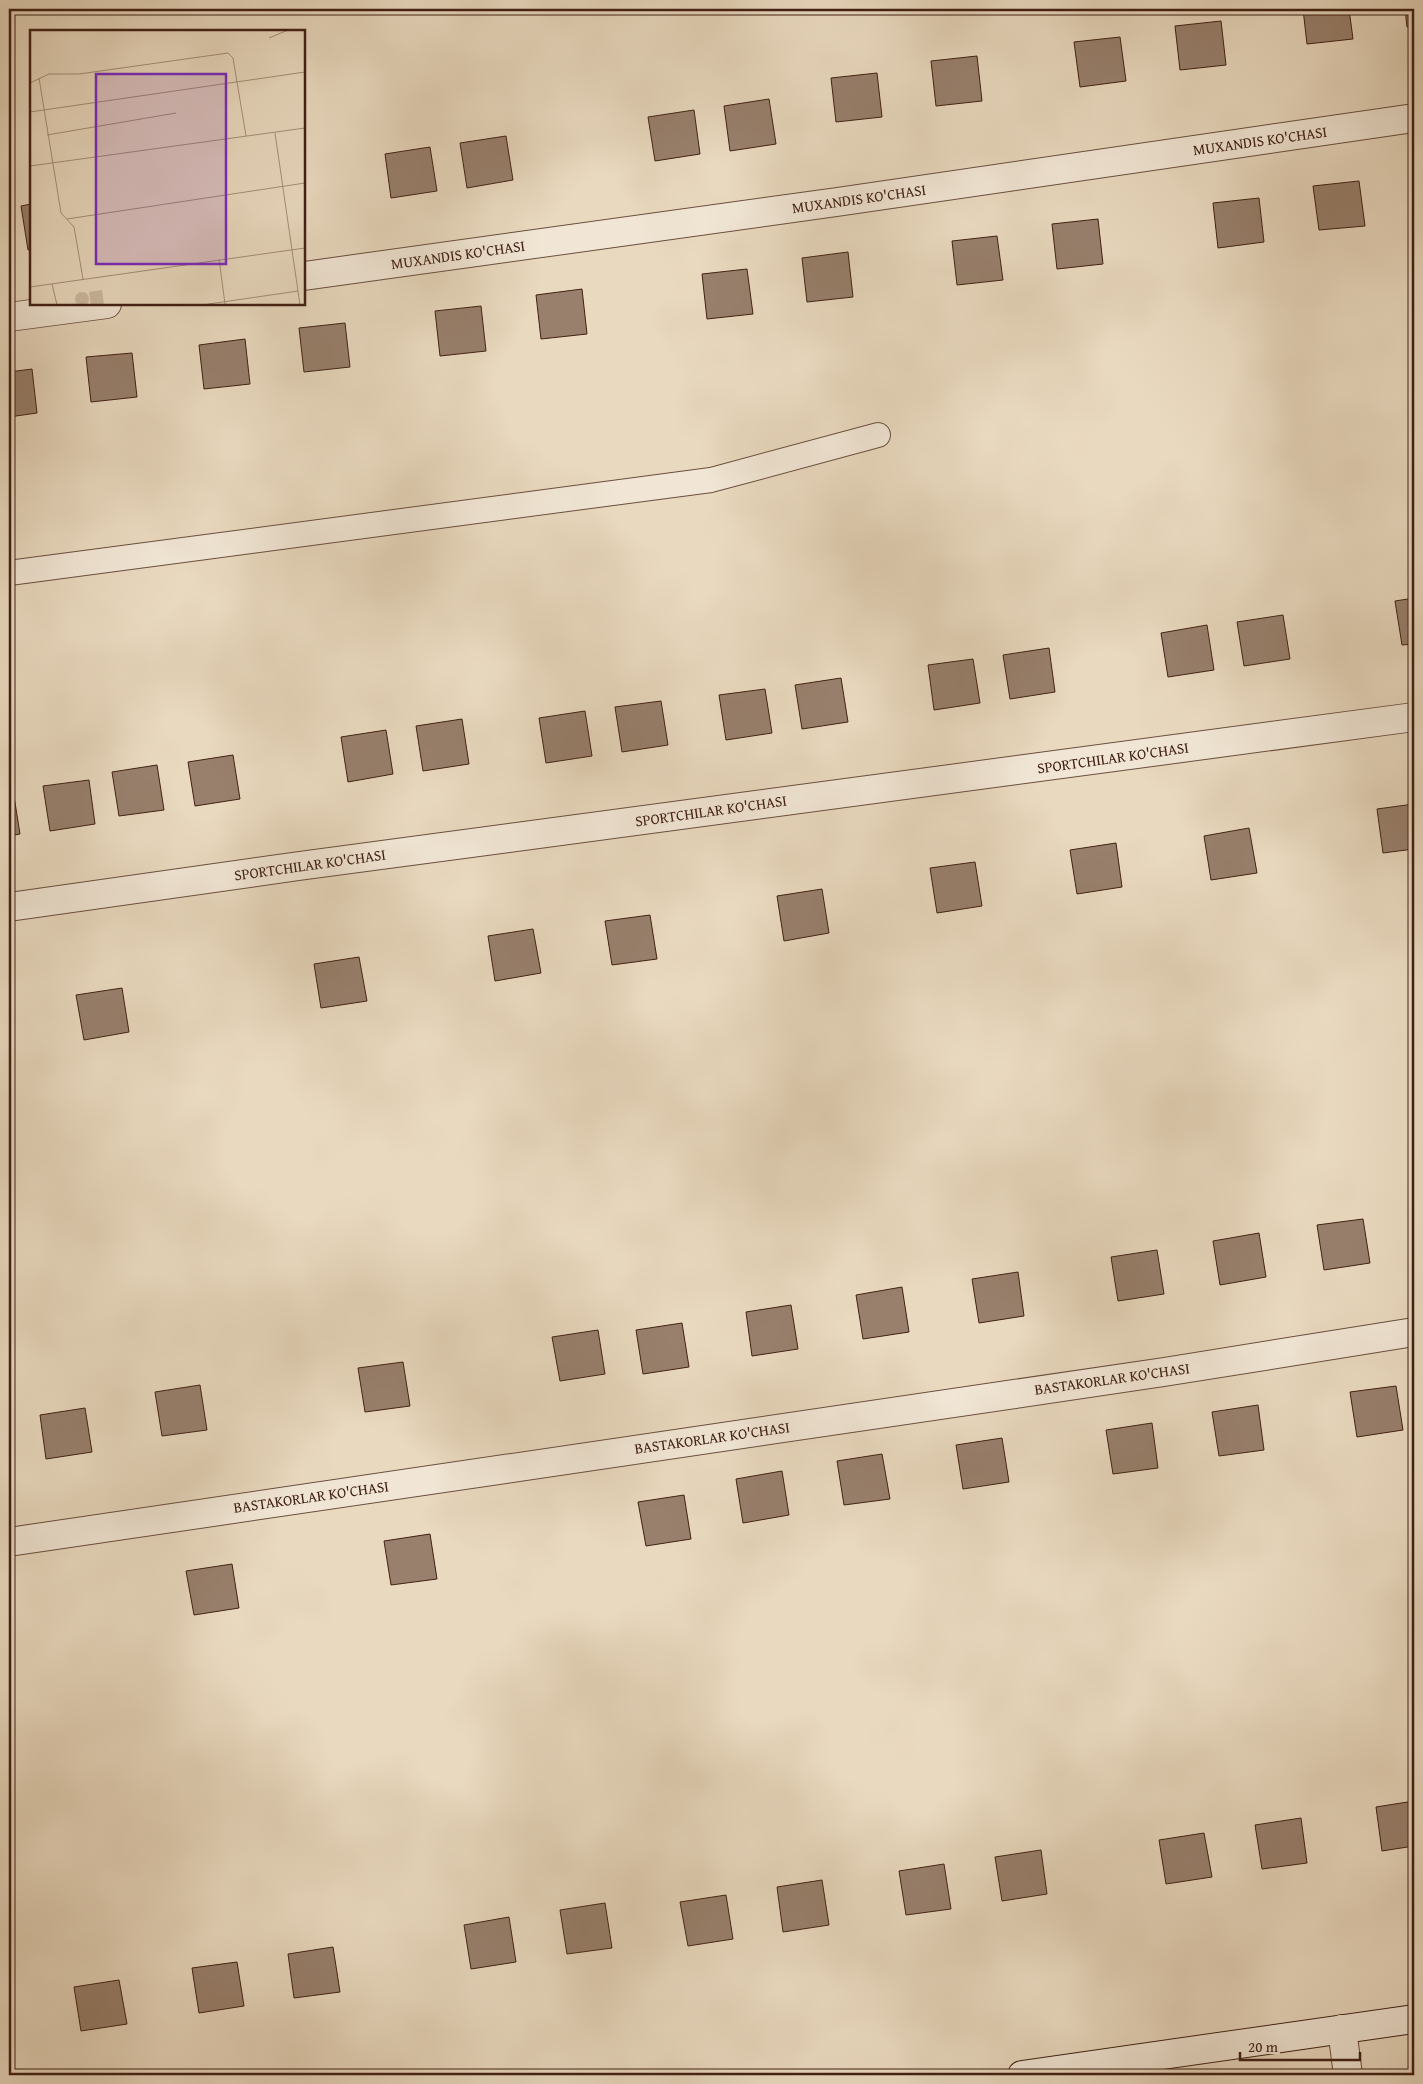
<svg xmlns="http://www.w3.org/2000/svg" width="1423" height="2084" font-family="'Gentium Book Plus',serif">
  <rect width="100%" height="100%" fill="#e9d9bf"/>
  <filter id="stains"><feTurbulence type="fractalNoise" baseFrequency=".004" numOctaves="4"/><feColorMatrix values="0 0 0 0 .2 0 0 0 0 .09 0 0 0 0 .02 0 0 0 .5 -.17"/></filter>
  <radialGradient id="worn" r=".72"><stop offset=".6" stop-color="#630" stop-opacity="0"/><stop offset="1" stop-color="#630" stop-opacity=".3"/></radialGradient>
  <!-- building -->
  <g fill="#98806d" stroke="#412014">
    <polygon points="1303,9 1349,9 1353,39 1307,44"/>
    <polygon points="1405,9 1414,9 1414,26 1407,27"/>
    <polygon points="1221,21 1226,65 1180,70 1175,26"/>
    <polygon points="1120,37 1126,81 1080,87 1074,42"/>
    <polygon points="977,56 982,101 936,106 931,61"/>
    <polygon points="877,73 882,117 836,122 831,78"/>
    <polygon points="769,99 776,144 730,151 724,106"/>
    <polygon points="694,110 700,154 655,161 648,117"/>
    <polygon points="506,136 513,180 467,188 460,143"/>
    <polygon points="430,147 437,191 391,198 385,154"/>
    <polygon points="1359,181 1365,226 1319,230 1313,186"/>
    <polygon points="1259,198 1264,242 1218,248 1213,203"/>
    <polygon points="31,204 31,249 28,250 21,206"/>
    <polygon points="1098,219 1103,264 1057,269 1052,224"/>
    <polygon points="997,236 1003,280 957,285 952,241"/>
    <polygon points="848,252 853,297 807,302 802,258"/>
    <polygon points="747,269 753,314 707,319 702,274"/>
    <polygon points="582,289 587,334 541,339 536,295"/>
    <polygon points="481,306 486,351 440,356 435,311"/>
    <polygon points="345,323 350,367 304,372 299,328"/>
    <polygon points="245,339 250,384 204,389 199,345"/>
    <polygon points="132,353 137,397 91,402 86,357"/>
    <polygon points="32,369 37,413 9,417 9,372"/>
    <polygon points="1414,598 1414,644 1402,645 1395,601"/>
    <polygon points="1283,615 1290,659 1244,666 1237,622"/>
    <polygon points="1207,625 1214,670 1168,677 1161,633"/>
    <polygon points="1049,648 1055,692 1010,699 1003,655"/>
    <polygon points="973,659 980,703 934,710 928,665"/>
    <polygon points="841,678 848,722 802,729 795,685"/>
    <polygon points="765,689 772,733 726,740 719,695"/>
    <polygon points="661,701 668,745 622,752 615,707"/>
    <polygon points="585,711 592,756 546,763 539,718"/>
    <polygon points="462,719 469,764 423,771 416,726"/>
    <polygon points="386,730 393,774 348,782 341,737"/>
    <polygon points="233,755 240,799 195,806 188,762"/>
    <polygon points="157,765 164,810 119,816 112,772"/>
    <polygon points="89,780 95,824 50,831 43,786"/>
    <polygon points="13,790 20,834 9,836 9,791"/>
    <polygon points="1414,804 1414,849 1383,853 1377,809"/>
    <polygon points="1249,828 1257,873 1211,880 1204,836"/>
    <polygon points="1116,843 1122,887 1077,894 1070,850"/>
    <polygon points="975,862 982,906 937,913 930,868"/>
    <polygon points="822,889 829,933 784,941 777,896"/>
    <polygon points="650,915 657,959 612,965 605,921"/>
    <polygon points="533,929 541,973 495,981 488,936"/>
    <polygon points="359,957 367,1001 321,1008 314,964"/>
    <polygon points="122,988 129,1032 84,1040 76,995"/>
    <polygon points="1363,1219 1370,1263 1324,1270 1317,1225"/>
    <polygon points="1259,1233 1266,1277 1220,1285 1213,1241"/>
    <polygon points="1157,1250 1164,1294 1118,1301 1111,1257"/>
    <polygon points="1018,1272 1024,1316 979,1323 972,1279"/>
    <polygon points="902,1287 909,1332 863,1339 856,1295"/>
    <polygon points="791,1305 798,1349 752,1356 746,1312"/>
    <polygon points="682,1323 689,1367 643,1374 636,1330"/>
    <polygon points="598,1330 605,1374 560,1381 552,1337"/>
    <polygon points="403,1362 410,1406 365,1412 358,1368"/>
    <polygon points="200,1385 207,1430 162,1436 155,1392"/>
    <polygon points="1396,1386 1403,1430 1357,1437 1350,1392"/>
    <polygon points="1258,1405 1264,1450 1219,1456 1212,1412"/>
    <polygon points="85,1408 92,1452 46,1459 40,1415"/>
    <polygon points="1152,1423 1158,1468 1113,1474 1106,1430"/>
    <polygon points="1002,1438 1009,1482 963,1489 956,1445"/>
    <polygon points="882,1454 890,1499 844,1505 837,1461"/>
    <polygon points="782,1471 789,1515 743,1523 736,1479"/>
    <polygon points="684,1495 691,1539 646,1546 638,1502"/>
    <polygon points="430,1534 437,1579 391,1585 384,1541"/>
    <polygon points="232,1564 239,1608 194,1615 186,1571"/>
    <polygon points="1414,1801 1414,1846 1382,1851 1376,1807"/>
    <polygon points="1301,1818 1307,1863 1262,1869 1255,1825"/>
    <polygon points="1204,1833 1212,1877 1166,1884 1159,1840"/>
    <polygon points="1041,1850 1047,1894 1002,1901 995,1857"/>
    <polygon points="944,1864 951,1909 906,1915 899,1871"/>
    <polygon points="822,1880 829,1925 783,1932 777,1887"/>
    <polygon points="726,1895 733,1939 688,1946 680,1902"/>
    <polygon points="605,1903 612,1948 567,1954 560,1910"/>
    <polygon points="509,1917 516,1962 471,1969 464,1925"/>
    <polygon points="333,1947 340,1992 294,1998 288,1954"/>
    <polygon points="237,1962 244,2006 199,2013 192,1968"/>
    <polygon points="119,1980 127,2024 81,2031 74,1987"/>
  </g>
  <g fill="none" stroke-linecap="round" stroke-linejoin="round">
    <!-- lane casing -->
    <g stroke="#6b4e3f" stroke-width="26">
      <polyline id="lane" points="9,573 711,480 878,435"/>
    </g>
    <!-- street casing -->
    <g stroke="#6b4e3f" stroke-width="30">
      <g id="street">
        <polyline points="304,276 837,202 1414,118"/>
        <polyline points="9,317 107,304"/>
        <polyline points="9,907 299,866 1414,717"/>
        <polyline points="9,1542 1164,1372 1414,1332"/>
        <polyline points="1342,2029 1348,2075"/>
      </g>
    </g>
    <!-- secondary casing -->
    <g stroke="#412014" stroke-width="30">
      <polyline id="secondary" points="1022,2075 1414,2019"/>
    </g>
    <!-- lane -->
    <use href="#lane" stroke="#f1e6d5" stroke-width="24"/>
    <!-- street -->
    <use href="#street" stroke="#f1e6d5" stroke-width="28"/>
    <!-- secondary -->
    <use href="#secondary" stroke="#f1e6d5" stroke-width="28"/>
  </g>
  <g text-anchor="middle" stroke-width="4.5" stroke-linejoin="round" paint-order="stroke">
    <!-- street labels -->
    <g font-size="15" fill="#412014" stroke="#f1e6d5">
      <text transform="translate(1260 141) rotate(-8)" y="5">MUXANDIS KO'CHASI</text>
      <text transform="translate(859 199) rotate(-8)" y="5">MUXANDIS KO'CHASI</text>
      <text transform="translate(458 255) rotate(-8)" y="5">MUXANDIS KO'CHASI</text>
      <text transform="translate(1113 758) rotate(-8)" y="5">SPORTCHILAR KO'CHASI</text>
      <text transform="translate(711 811) rotate(-8)" y="5">SPORTCHILAR KO'CHASI</text>
      <text transform="translate(310 865) rotate(-8)" y="5">SPORTCHILAR KO'CHASI</text>
      <text transform="translate(1112 1379) rotate(-8)" y="5">BASTAKORLAR KO'CHASI</text>
      <text transform="translate(712 1438) rotate(-8)" y="5">BASTAKORLAR KO'CHASI</text>
      <text transform="translate(311 1497) rotate(-8)" y="5">BASTAKORLAR KO'CHASI</text>
    </g>
  </g>
  <!-- overview -->
  <g transform="translate(30 30)">
    <rect width="275" height="275" fill="#e9d9bf"/>
    <path d="M 72,260 L 74,275 L 61,275 L 59,262 ZM45 269a7 7 0 1 1 14 0a7 7 0 1 1-14 0Z" fill="#ccbaa2"/>
    <path fill="none" stroke="#a68f7b" stroke-width="1" d="M 239,8 L 258,0M 9,48 L 31,183 L 44,197 L 53,249M 0,53 L 19,44 L 49,44 L 198,23 L 203,28 L 216,106M 0,82 L 275,42M 245,103 L 270,275M 17,105 L 146,83M 0,136 L 275,98M 37,189 L 275,153M 189,229 L 195,274M 22,254 L 27,275M 0,257 L 275,218M 172,275 L 268,261"/>
    <path fill="#7b2cbf" fill-opacity="0.15" stroke="#7b2cbf" stroke-width="2.5" d="M 66,44 L 196,44 L 196,234 L 66,234 Z"/>
    <rect width="275" height="275" fill="none" stroke="#412014" stroke-width="2.5"/>
  </g>
  <!-- margin -->
  <rect width="1423" height="2084" fill="none" stroke="#e9d9bf" stroke-width="30"/>
  <rect x="10" y="10" width="1403" height="2064" fill="none" stroke="#412014" stroke-width="2.5"/>
  <rect x="15" y="15" width="1393" height="2054" fill="none" stroke="#412014"/>
  <!-- scale -->
  <path d="M1240 2052v8h120v-8" fill="none" stroke="#412014" stroke-width="2.5"/>
  <text x="1248" y="2052" font-size="15" fill="#412014" stroke="#f1e6d5" stroke-width="4" paint-order="stroke">20 m</text>
  <rect width="100%" height="100%" filter="url(#stains)"/>
  <rect width="100%" height="100%" fill="url(#worn)"/>
</svg>
